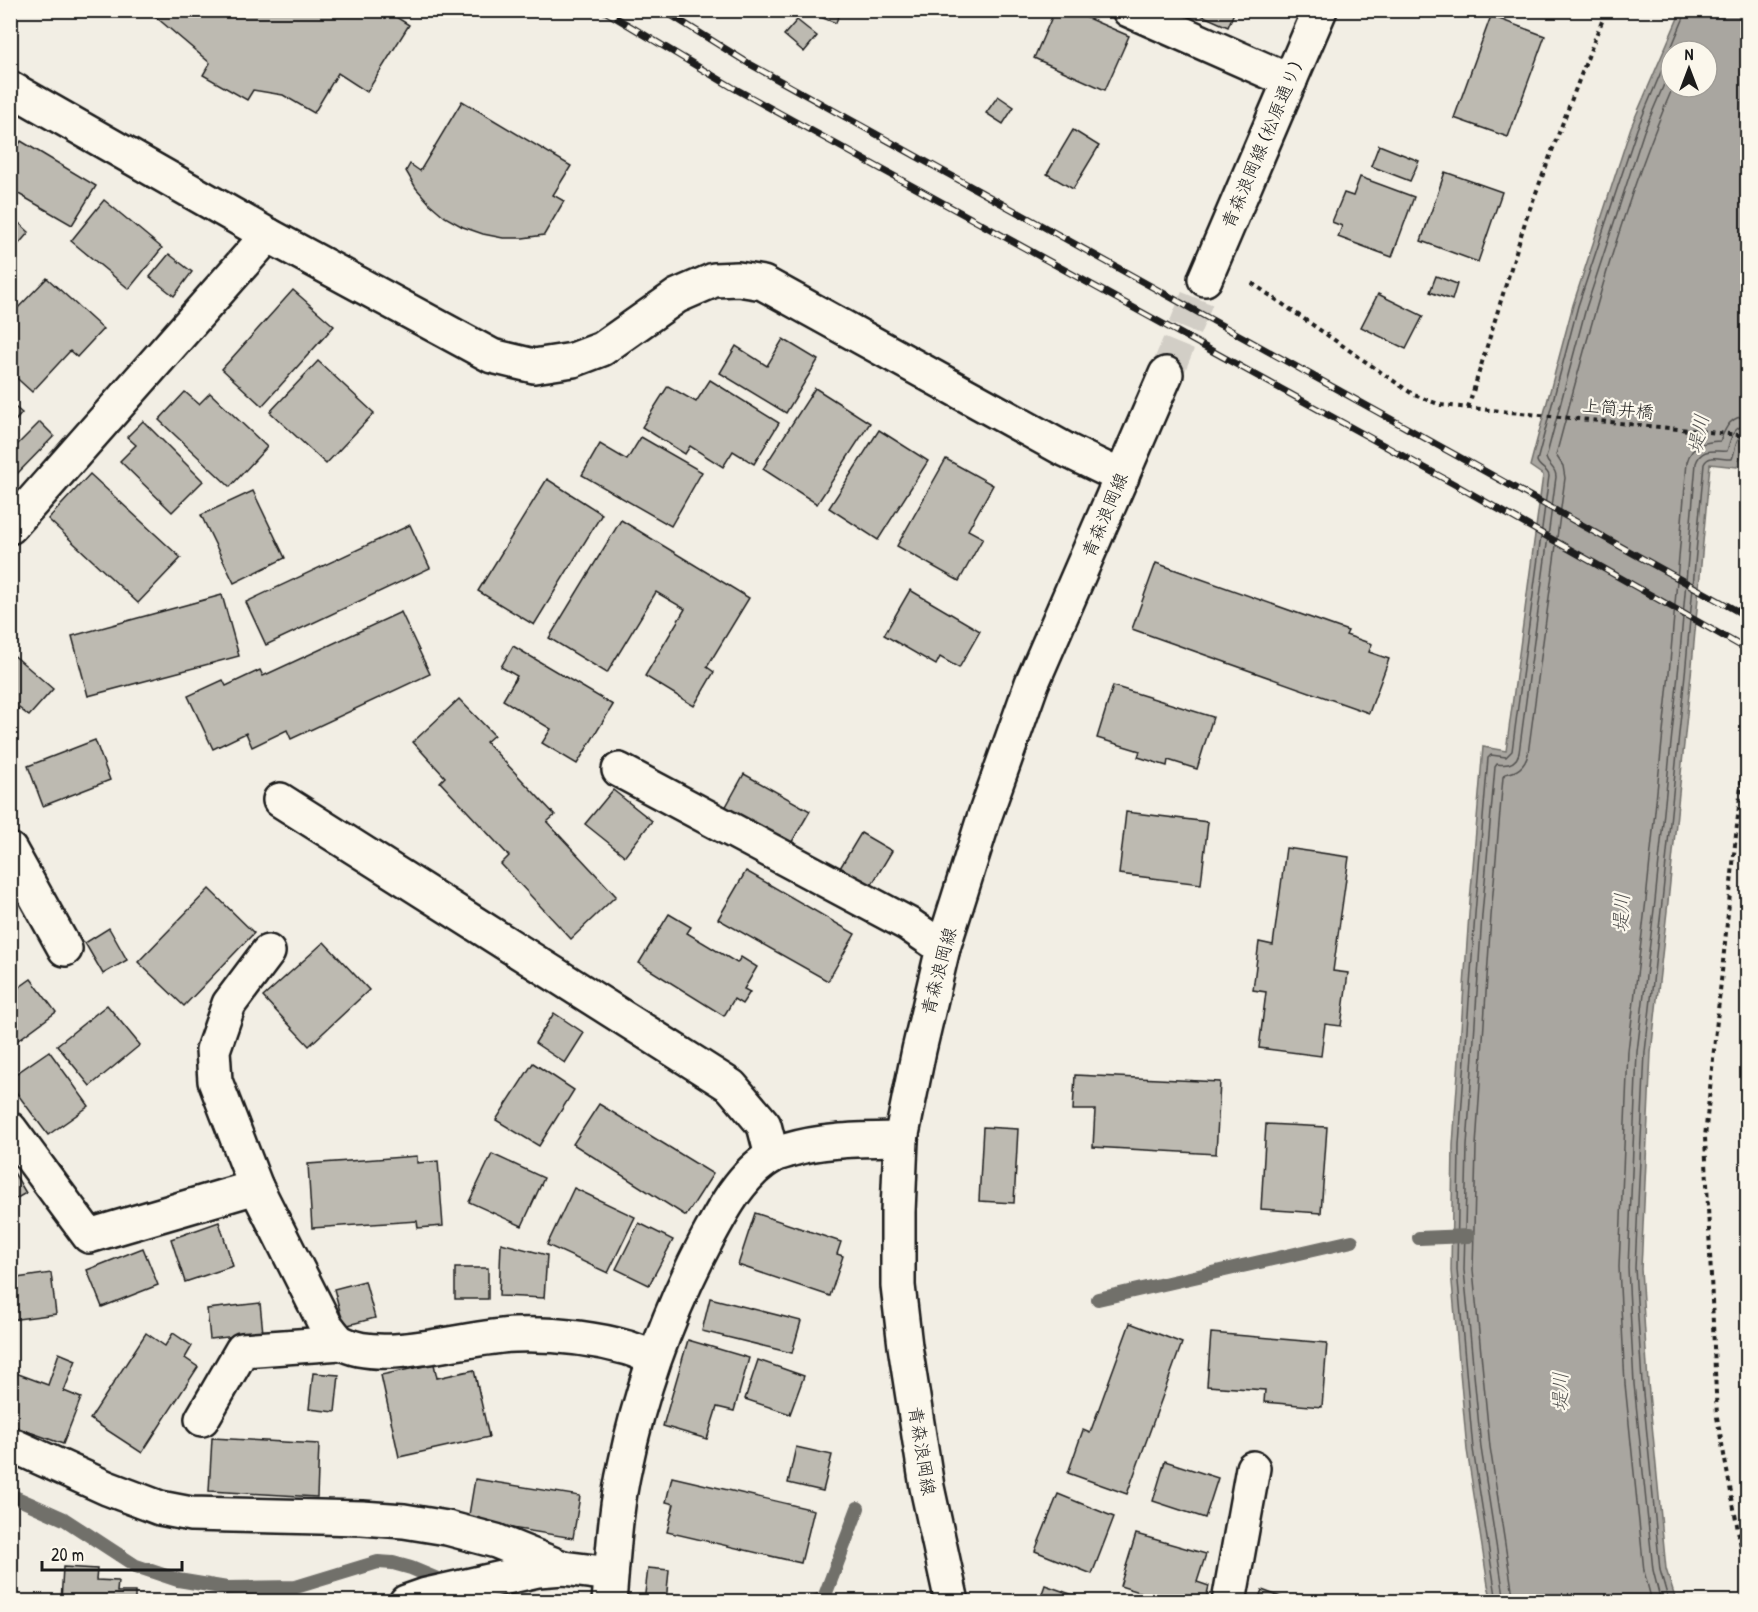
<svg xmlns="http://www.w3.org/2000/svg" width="1758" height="1612" font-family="'Patrick Hand','Klee One',sans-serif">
  <rect width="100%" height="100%" fill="#f2eee4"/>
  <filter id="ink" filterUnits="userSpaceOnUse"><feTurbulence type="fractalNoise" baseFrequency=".0167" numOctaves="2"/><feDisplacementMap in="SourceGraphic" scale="12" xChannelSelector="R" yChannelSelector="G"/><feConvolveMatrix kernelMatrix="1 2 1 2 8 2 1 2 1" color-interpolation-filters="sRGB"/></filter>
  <g filter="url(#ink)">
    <!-- water -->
    <path fill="#a9a6a0" stroke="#716f6b" stroke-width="1.5" fill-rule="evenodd" d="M 1681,11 L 1747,11 L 1748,429 L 1737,467 L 1710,464 L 1692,665 L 1668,902 L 1651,1053 L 1641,1269 L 1648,1383 L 1666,1569 L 1676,1601 L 1492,1601 L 1488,1585 L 1467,1450 L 1451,1271 L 1453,1145 L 1469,914 L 1483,747 L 1506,751 L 1543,475 L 1530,466 L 1573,305 L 1631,127 ZM 1671,51 L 1707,51 L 1707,87 L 1671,87 Z"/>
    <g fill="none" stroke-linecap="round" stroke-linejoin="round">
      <!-- shore -->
      <g stroke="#545351" stroke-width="1.5">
        <path d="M 1497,1602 L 1473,1449 L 1457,1270 L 1459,1145 L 1475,914 L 1488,758 L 1491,755 L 1506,757 L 1512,751 L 1549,476 C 1548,469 1539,468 1537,461 L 1578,306 L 1637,129 L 1685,15 L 1686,10"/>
        <path d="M 1505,1602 L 1481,1448 L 1464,1270 L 1467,1146 L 1482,915 L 1495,767 L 1497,764 C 1508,766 1516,764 1519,753 L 1556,477 C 1556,467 1548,466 1546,458 L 1586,308 L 1644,131 L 1671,68"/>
        <path d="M 1514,1602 L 1490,1447 L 1473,1270 L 1476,1146 L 1491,916 L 1503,777 L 1505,774 C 1517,772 1525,767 1528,754 L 1565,478 L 1563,466 L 1556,455 C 1589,331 1622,205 1673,87"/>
        <path d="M 1652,1602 L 1644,1571 L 1625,1384 L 1619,1267 L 1628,1051 L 1646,900 L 1670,663 L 1687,462 C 1692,444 1704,442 1720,441 C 1726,427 1730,416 1748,416"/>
        <path d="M 1661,1602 L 1653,1570 L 1634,1384 L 1628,1268 L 1637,1052 L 1655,901 L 1679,664 L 1696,463 C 1702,447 1713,452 1727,451 C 1731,439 1732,426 1748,425"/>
        <path d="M 1669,1602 L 1660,1570 L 1642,1383 L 1635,1268 L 1645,1052 L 1662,902 L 1686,664 L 1704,464 C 1709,453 1722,460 1732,459 C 1736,450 1735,434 1748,432"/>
      </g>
      <!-- stream -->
      <g stroke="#716f6b" stroke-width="14">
        <polyline points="1419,1238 1468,1236"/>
        <polyline points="1098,1299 1352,1241"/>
        <polyline points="10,1495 64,1519 136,1566 178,1580 227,1588 296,1587 378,1562 393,1563 411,1568 435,1578 482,1602"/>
        <polyline points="814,1602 824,1598 858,1508"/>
      </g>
    </g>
    <!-- building -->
    <g fill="#bdbab1" stroke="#1c1c1c" stroke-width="1.5">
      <polygon points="145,10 385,10 409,25 367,92 338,73 314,113 283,95 253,90 247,100 203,75 210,63 157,18"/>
      <polygon points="802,10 840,10 836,23"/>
      <polygon points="1055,10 1069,10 1129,36 1105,90 1034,58"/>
      <polygon points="1190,10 1235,10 1228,27"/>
      <polygon points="1491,16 1545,36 1508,137 1454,118"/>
      <polygon points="797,20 817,36 804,52 784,35"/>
      <polygon points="998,96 1014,107 1003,124 986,113"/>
      <polygon points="462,101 571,166 553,195 564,201 544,235 523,238 503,238 483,234 463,227 445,217 430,204 416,188 406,171 410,164 420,171"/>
      <polygon points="1073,130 1099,146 1073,189 1047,174"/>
      <polygon points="21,141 96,186 72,225 10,189 12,178 10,177 10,155 12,156"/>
      <polygon points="1379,145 1419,161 1410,181 1371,166"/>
      <polygon points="1445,172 1502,192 1478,262 1421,241"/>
      <polygon points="1360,177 1414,197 1392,257 1338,237 1342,226 1332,222 1344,193 1353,196"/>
      <polygon points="104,200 162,248 129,289 71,241"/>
      <polygon points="10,215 29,232 10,254"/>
      <polygon points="169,254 192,272 174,296 150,277"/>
      <polygon points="1436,276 1457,284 1452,300 1430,292"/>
      <polygon points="47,278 103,329 77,357 70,351 32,392 10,372 10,316"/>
      <polygon points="293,290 334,326 262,406 222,369"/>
      <polygon points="1378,294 1423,316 1406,349 1361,327"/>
      <polygon points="783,339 818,360 786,413 720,373 736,346 767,366"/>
      <polygon points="318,361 374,413 326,464 270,412"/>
      <polygon points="710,380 779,423 754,464 733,451 723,467 690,446 685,454 642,427 668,386 696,402"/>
      <polygon points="815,388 870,423 817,504 763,469"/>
      <polygon points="185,392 199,404 210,393 267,447 230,487 159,420"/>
      <polygon points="10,403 22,413 10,427"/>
      <polygon points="143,421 203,481 172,512 120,461 136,445 127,437"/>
      <polygon points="40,422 54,436 14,477 10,474 10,452"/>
      <polygon points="879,430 928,461 878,540 829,508"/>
      <polygon points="641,437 702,472 671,526 582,475 600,444 627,460"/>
      <polygon points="946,459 993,485 968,530 983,538 959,581 897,546"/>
      <polygon points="90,474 181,558 138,603 48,519"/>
      <polygon points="547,479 602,514 534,625 478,591"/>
      <polygon points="253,491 285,558 234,583 201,515"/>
      <polygon points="621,520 749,598 707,667 714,672 694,706 645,676 685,609 656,592 607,673 549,638"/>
      <polygon points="410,525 430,568 266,645 246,602"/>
      <polygon points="1156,563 1348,631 1346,635 1372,644 1369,652 1389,659 1369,713 1132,629"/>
      <polygon points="910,590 980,631 959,668 940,657 936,665 884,635"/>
      <polygon points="222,595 239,656 88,696 72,636"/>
      <polygon points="401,612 430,674 291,739 287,730 252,747 246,733 213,749 188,696 223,680 226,686 260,670 263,676"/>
      <polygon points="513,646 613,705 577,764 542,743 551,729 503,700 517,676 501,667"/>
      <polygon points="10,652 53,689 29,716 19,708 10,718"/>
      <polygon points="1113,686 1213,717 1197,769 1168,760 1167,766 1138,757 1140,751 1097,738"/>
      <polygon points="459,699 494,735 486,742 555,815 547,822 616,896 571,939 501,864 509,856 440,782 445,777 413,742"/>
      <polygon points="95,740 110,780 43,806 28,766"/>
      <polygon points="744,774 810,811 789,847 724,810"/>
      <polygon points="613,790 652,821 625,856 585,824"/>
      <polygon points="1126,812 1208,822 1201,884 1119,874"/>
      <polygon points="861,833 892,851 871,886 840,868"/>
      <polygon points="1286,848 1349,857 1333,971 1348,973 1341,1026 1325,1024 1321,1056 1259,1048 1266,992 1253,990 1259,942 1273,945"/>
      <polygon points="746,871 855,934 828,981 718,919"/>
      <polygon points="209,889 254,933 184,1006 138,962"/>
      <polygon points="669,914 691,927 687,933 737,963 741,957 757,967 744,989 750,992 742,1004 734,999 724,1016 639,963"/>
      <polygon points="109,928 127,960 103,974 85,943"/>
      <polygon points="324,942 369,990 309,1046 263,997"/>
      <polygon points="31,979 56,1012 10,1046 10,994"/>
      <polygon points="107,1005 140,1045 90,1086 57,1045"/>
      <polygon points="554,1013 584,1033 565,1063 535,1043"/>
      <polygon points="49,1051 89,1106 48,1135 10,1084 10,1078"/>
      <polygon points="533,1063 574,1090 539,1146 496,1120"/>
      <polygon points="1075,1075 1220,1082 1216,1154 1093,1147 1095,1110 1073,1110"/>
      <polygon points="599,1104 713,1174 686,1216 573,1144"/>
      <polygon points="1266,1124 1327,1127 1321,1213 1261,1209"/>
      <polygon points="983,1127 1018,1129 1014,1203 979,1201"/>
      <polygon points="492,1154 544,1178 522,1226 469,1202"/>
      <polygon points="417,1156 417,1163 438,1161 443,1226 418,1228 417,1221 312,1228 308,1164"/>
      <polygon points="10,1166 26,1193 10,1202"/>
      <polygon points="574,1188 635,1217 608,1273 547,1245"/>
      <polygon points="755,1213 841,1242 837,1254 843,1256 830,1296 738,1265"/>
      <polygon points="219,1222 233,1266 185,1282 171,1239"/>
      <polygon points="639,1223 673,1240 649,1285 616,1269"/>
      <polygon points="501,1243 547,1255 544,1298 499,1296"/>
      <polygon points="143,1248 158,1285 102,1307 87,1270"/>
      <rect x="455" y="1268" width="33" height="31"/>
      <polygon points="51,1273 56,1314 10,1320 10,1279"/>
      <polygon points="365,1281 375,1318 344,1326 334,1289"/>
      <polygon points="710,1298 801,1321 792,1353 702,1331"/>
      <polygon points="260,1303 263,1333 210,1339 207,1309"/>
      <polygon points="1130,1323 1182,1343 1127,1494 1068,1473 1083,1430 1090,1433"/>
      <polygon points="146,1333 165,1346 173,1333 192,1346 185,1358 198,1367 142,1453 90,1419"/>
      <polygon points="1211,1333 1327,1343 1322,1407 1264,1402 1265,1390 1207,1386"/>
      <polygon points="688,1340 749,1358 734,1411 717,1407 707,1439 663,1426"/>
      <polygon points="59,1353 76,1360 64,1391 81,1398 63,1444 10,1425 10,1378 13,1372 48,1385"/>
      <polygon points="758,1360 804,1376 790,1414 745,1399"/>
      <polygon points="434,1364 437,1378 474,1370 489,1437 399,1457 381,1375"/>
      <polygon points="313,1373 339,1375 335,1412 309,1409"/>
      <polygon points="212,1438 319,1444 317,1497 209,1491"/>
      <polygon points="796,1447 832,1455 823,1491 788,1483"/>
      <polygon points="1165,1461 1218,1478 1205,1518 1153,1501"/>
      <polygon points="672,1477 814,1510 801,1563 667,1532 674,1504 666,1502"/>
      <polygon points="475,1479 580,1496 573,1538 468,1521"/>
      <polygon points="1058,1494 1114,1517 1092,1574 1035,1551"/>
      <polygon points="1136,1534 1206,1554 1197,1582 1209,1586 1205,1602 1172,1602 1120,1586"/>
      <polygon points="63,1567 97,1569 96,1580 118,1581 117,1592 135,1592 135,1602 61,1602"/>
      <polygon points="648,1568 669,1570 666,1602 644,1602"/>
      <polygon points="1045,1585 1093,1602 1039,1602"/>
      <polygon points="1262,1590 1294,1602 1257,1602"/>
    </g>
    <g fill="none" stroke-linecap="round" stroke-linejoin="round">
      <!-- major-tunnel -->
      <polyline stroke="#d2cec6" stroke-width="33" stroke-dasharray="33 16" stroke-linecap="butt" points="1166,374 1205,279"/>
      <!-- minor casing -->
      <g stroke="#1c1c1c" stroke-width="38">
        <g id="minor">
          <polyline points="1129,10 1290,81"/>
          <polyline points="10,88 268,235 492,356 534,366 573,360 602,349 677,296 714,280 738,279 763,283 1064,449 1122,477"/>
          <polyline points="10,527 268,235"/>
          <polyline points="619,770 908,924 943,948"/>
          <polyline points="280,800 731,1086 764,1125 772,1156"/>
          <polyline points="10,850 65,949"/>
          <path d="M 10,1129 L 89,1236 L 256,1187 L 326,1326 C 331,1331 336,1340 342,1343 C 382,1365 469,1336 515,1335 C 552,1334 592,1338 628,1348 C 637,1351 646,1355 654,1358"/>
          <polyline points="256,1187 215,1081 213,1050 229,1004 268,952"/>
          <polyline points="202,1419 242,1350 341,1343"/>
          <polyline points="10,1444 107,1488 160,1508 191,1514 362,1518 404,1521 447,1528 496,1541 563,1568"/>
          <polyline points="406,1602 426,1595 538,1570 563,1568 611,1574"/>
          <path d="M 609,1602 C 613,1557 615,1510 625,1466 C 641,1388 669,1312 706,1241 C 722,1211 741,1174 772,1156 C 777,1153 784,1152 789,1150 C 825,1139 864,1140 901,1139"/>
          <polyline points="1229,1602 1253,1468"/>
        </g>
      </g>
      <!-- major casing -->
      <g stroke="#1c1c1c" stroke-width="38">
        <g id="major">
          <polyline points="1205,279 1320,10"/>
          <polyline points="952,1602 927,1487 905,1346 898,1286 898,1212 901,1139 919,1050 943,948 984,818 1032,683 1166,374"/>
        </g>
      </g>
      <!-- path -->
      <g stroke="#1c1c1c" stroke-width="4" stroke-dasharray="4.5 4.5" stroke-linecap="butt">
        <polyline points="1252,283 1414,395 1441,405 1748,436"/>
        <polyline points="1468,408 1526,219 1597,33 1607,10"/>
        <polyline points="1748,768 1743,767 1705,1137 1717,1417 1748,1584"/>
      </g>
      <!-- minor -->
      <use href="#minor" stroke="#fbf7ec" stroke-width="33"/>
      <!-- major -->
      <use href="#major" stroke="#fbf7ec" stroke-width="33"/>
      <!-- rail casing -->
      <g stroke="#1c1c1c" stroke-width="7">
        <g id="rail">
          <polyline points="603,10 732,87 1454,484 1748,650"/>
          <polyline points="663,10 748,63 1748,617"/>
        </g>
      </g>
      <!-- rail -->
      <use href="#rail" stroke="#fbf7ec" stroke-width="4.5" stroke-dasharray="14" stroke-linecap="butt"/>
    </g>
  </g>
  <g text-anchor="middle" stroke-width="4.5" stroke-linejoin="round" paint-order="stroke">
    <!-- street labels -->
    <g font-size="18" fill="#1c1c1c" stroke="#fbf7ec">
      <text transform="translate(1262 145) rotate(-67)" y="6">青森浪岡線 (松原通り)</text>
      <text transform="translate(1618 409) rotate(6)" y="6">上筒井橋</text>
      <text transform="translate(1105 515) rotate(-67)" y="6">青森浪岡線</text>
      <text transform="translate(939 971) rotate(-75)" y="6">青森浪岡線</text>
      <text transform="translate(922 1451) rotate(81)" y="6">青森浪岡線</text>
    </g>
    <!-- water labels -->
    <g font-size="20" font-style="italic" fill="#545351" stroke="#fbf7ec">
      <text transform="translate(1698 434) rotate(-78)" y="7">堤川</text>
      <text transform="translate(1621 913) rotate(-87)" y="7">堤川</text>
      <text transform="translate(1560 1392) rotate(-89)" y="7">堤川</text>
    </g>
  </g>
  <!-- margin -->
  <rect width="1758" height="1612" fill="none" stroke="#fbf7ec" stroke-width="36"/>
  <rect x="18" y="18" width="1722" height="1576" fill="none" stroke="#1c1c1c" stroke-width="2" filter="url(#ink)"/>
  <!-- north arrow -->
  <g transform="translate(1689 69)"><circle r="28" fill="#fbf7ec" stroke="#a29f99" stroke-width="1.5"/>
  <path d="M0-4.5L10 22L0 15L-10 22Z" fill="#1c1c1c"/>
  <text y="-9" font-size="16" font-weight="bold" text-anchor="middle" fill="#1c1c1c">N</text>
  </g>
  <!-- scale -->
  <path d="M42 1561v9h140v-9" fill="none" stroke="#1c1c1c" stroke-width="3"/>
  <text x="51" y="1561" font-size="18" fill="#1c1c1c" stroke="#fbf7ec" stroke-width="4.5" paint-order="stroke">20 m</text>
</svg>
